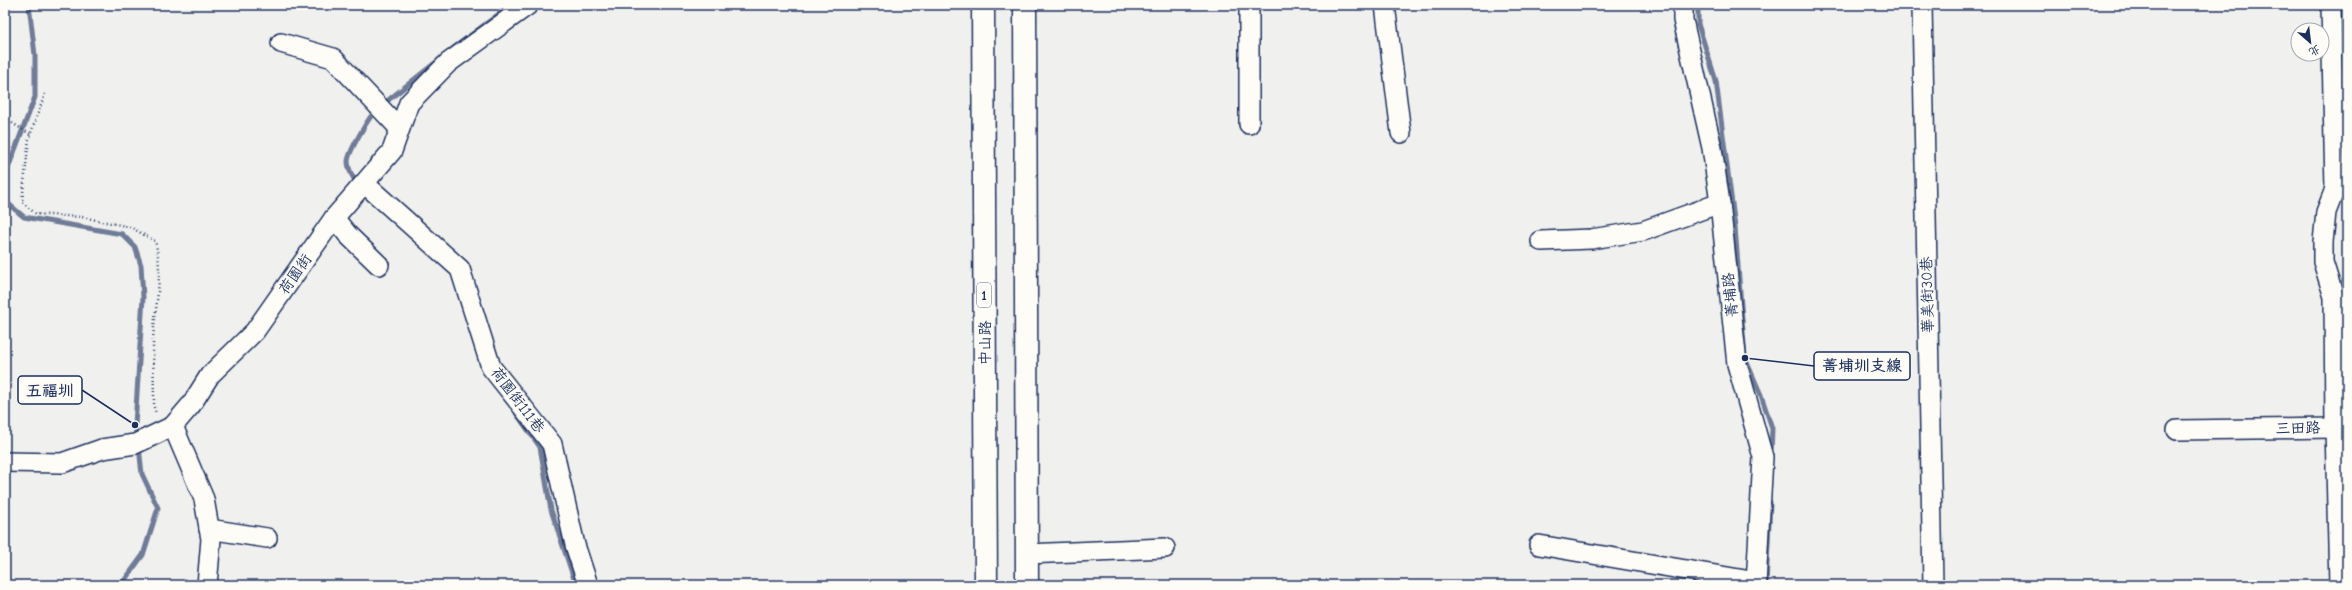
<svg xmlns="http://www.w3.org/2000/svg" width="2352" height="590" font-family="'Comic Neue','LXGW WenKai TC',sans-serif">
  <rect width="100%" height="100%" fill="#f0f0ee"/>
  <filter id="ink" filterUnits="userSpaceOnUse"><feTurbulence type="fractalNoise" baseFrequency=".025" numOctaves="2"/><feDisplacementMap in="SourceGraphic" scale="8" xChannelSelector="R" yChannelSelector="G"/><feConvolveMatrix kernelMatrix="1 2 1 2 8 2 1 2 1" color-interpolation-filters="sRGB"/></filter>
  <g filter="url(#ink)">
    <g fill="none" stroke-linecap="round" stroke-linejoin="round">
      <!-- stream -->
      <g stroke="#6f7b97" stroke-width="5">
        <polyline points="1698,5 1698,24 1716,81 1735,227 1745,358 1761,395 1772,428 1771,456"/>
        <polyline points="452,49 511,5"/>
        <polyline points="382,105 440,59"/>
        <polyline points="5,176 35,97 35,55 29,5"/>
        <path d="M 358,184 C 353,179 348,169 348,161 C 349,151 369,117 376,110"/>
        <polyline points="5,201 24,217 122,234 135,247 141,265 143,297 135,425 137,439"/>
        <polyline points="516,413 540,447 551,510 576,585"/>
        <polyline points="121,585 143,555 158,508 142,474 139,447"/>
        <polyline points="1766,585 1770,502"/>
      </g>
      <!-- minor casing -->
      <g stroke="#1b2f5e" stroke-width="22">
        <g id="minor">
          <polyline points="1249,5 1249,124"/>
          <polyline points="1385,5 1401,133"/>
          <polyline points="1683,5 1683,20 1712,148 1720,203 1737,364 1763,457 1756,585"/>
          <polyline points="1922,5 1933,585"/>
          <polyline points="2331,5 2335,189 2326,212 2323,242 2323,262 2334,297 2335,428 2339,585"/>
          <polyline points="281,43 333,58 399,128"/>
          <polyline points="365,184 460,269 491,367 552,444 575,545 588,585"/>
          <polyline points="334,218 348,235 379,265"/>
          <polyline points="1541,241 1591,239 1643,231 1720,203"/>
          <polyline points="173,426 204,499 211,539 207,585"/>
          <polyline points="2177,430 2335,428"/>
          <polyline points="5,462 62,463 102,449 135,444 173,426 191,405 210,375 255,331 334,218 392,151 409,103 448,63 528,5"/>
          <polyline points="209,529 267,538"/>
          <polyline points="1539,545 1757,582"/>
          <polyline points="1027,554 1165,548"/>
        </g>
      </g>
      <!-- major casing -->
      <g stroke="#1b2f5e" stroke-width="25">
        <g id="major">
          <polyline points="983,5 986,585"/>
          <polyline points="1025,5 1027,585"/>
        </g>
      </g>
      <!-- path -->
      <g stroke="#1b2f5e" stroke-width="2.5" stroke-dasharray="1 3" stroke-linecap="butt">
        <path d="M 45,94 L 29,138 L 22,202 L 36,214 L 82,217 L 130,227 L 155,241 C 164,273 155,307 153,339 C 153,361 154,384 154,407 L 156,414"/>
        <polyline points="12,123 30,134"/>
      </g>
      <!-- minor -->
      <use href="#minor" stroke="#fdfcf7" stroke-width="19"/>
      <!-- major -->
      <use href="#major" stroke="#fdfcf7" stroke-width="22"/>
    </g>
  </g>
  <g text-anchor="middle" stroke-width="3" stroke-linejoin="round" paint-order="stroke">
    <!-- shield labels -->
    <rect fill="#fdfcf7" stroke="#5f6c8c" stroke-width="1" x="977" y="283" width="14" height="24" rx="3"/>
    <g font-size="14" font-weight="bold" fill="#1b2f5e">
      <text x="984" y="300">1</text>
    </g>
    <!-- street labels -->
    <g font-size="15" fill="#1b2f5e" stroke="#fdfcf7">
      <text transform="translate(295 274) rotate(-55)" y="5">荷園街</text>
      <text transform="translate(1730 295) rotate(-96)" y="5">菁埔路</text>
      <text transform="translate(1927 295) rotate(-91)" y="5">華美街30巷</text>
      <text transform="translate(985 343) rotate(-90)" y="5">中山路</text>
      <text transform="translate(518 400) rotate(53)" y="5">荷園街111巷</text>
      <text transform="translate(2298 428) rotate(-1)" y="5">三田路</text>
    </g>
  </g>
  <!-- callouts -->
  <path fill="none" stroke="#1b2f5e" stroke-width="1.5" d="M1745 358L1814 366M135 425L82 390"/>
  <g fill="#1b2f5e" stroke="#fdfcf7" stroke-width="1.5">
    <circle cx="1745" cy="358" r="4"/>
    <circle cx="135" cy="425" r="4"/>
  </g>
  <g fill="#fdfcf7" stroke="#1b2f5e" stroke-width="1.5">
    <rect x="1814" y="352" width="96" height="28" rx="4"/>
    <rect x="18" y="376" width="64" height="28" rx="4"/>
  </g>
  <g font-size="16" text-anchor="middle" font-weight="bold" fill="#1b2f5e">
    <text x="1862" y="371">菁埔圳支線</text>
    <text x="50" y="396">五福圳</text>
  </g>
  <!-- margin -->
  <rect width="2352" height="590" fill="none" stroke="#fdfcf7" stroke-width="20"/>
  <rect x="10" y="10" width="2332" height="570" fill="none" stroke="#1b2f5e" stroke-width="1.5" filter="url(#ink)"/>
  <!-- north arrow -->
  <g transform="translate(2310 42) rotate(152)"><circle r="19" fill="#fdfcf7" stroke="#a3aaba"/>
  <path d="M0-3L7 15L0 10L-7 15Z" fill="#1b2f5e"/>
  <text y="-6" font-size="11" font-weight="bold" text-anchor="middle" fill="#1b2f5e">北</text>
  </g>
</svg>
